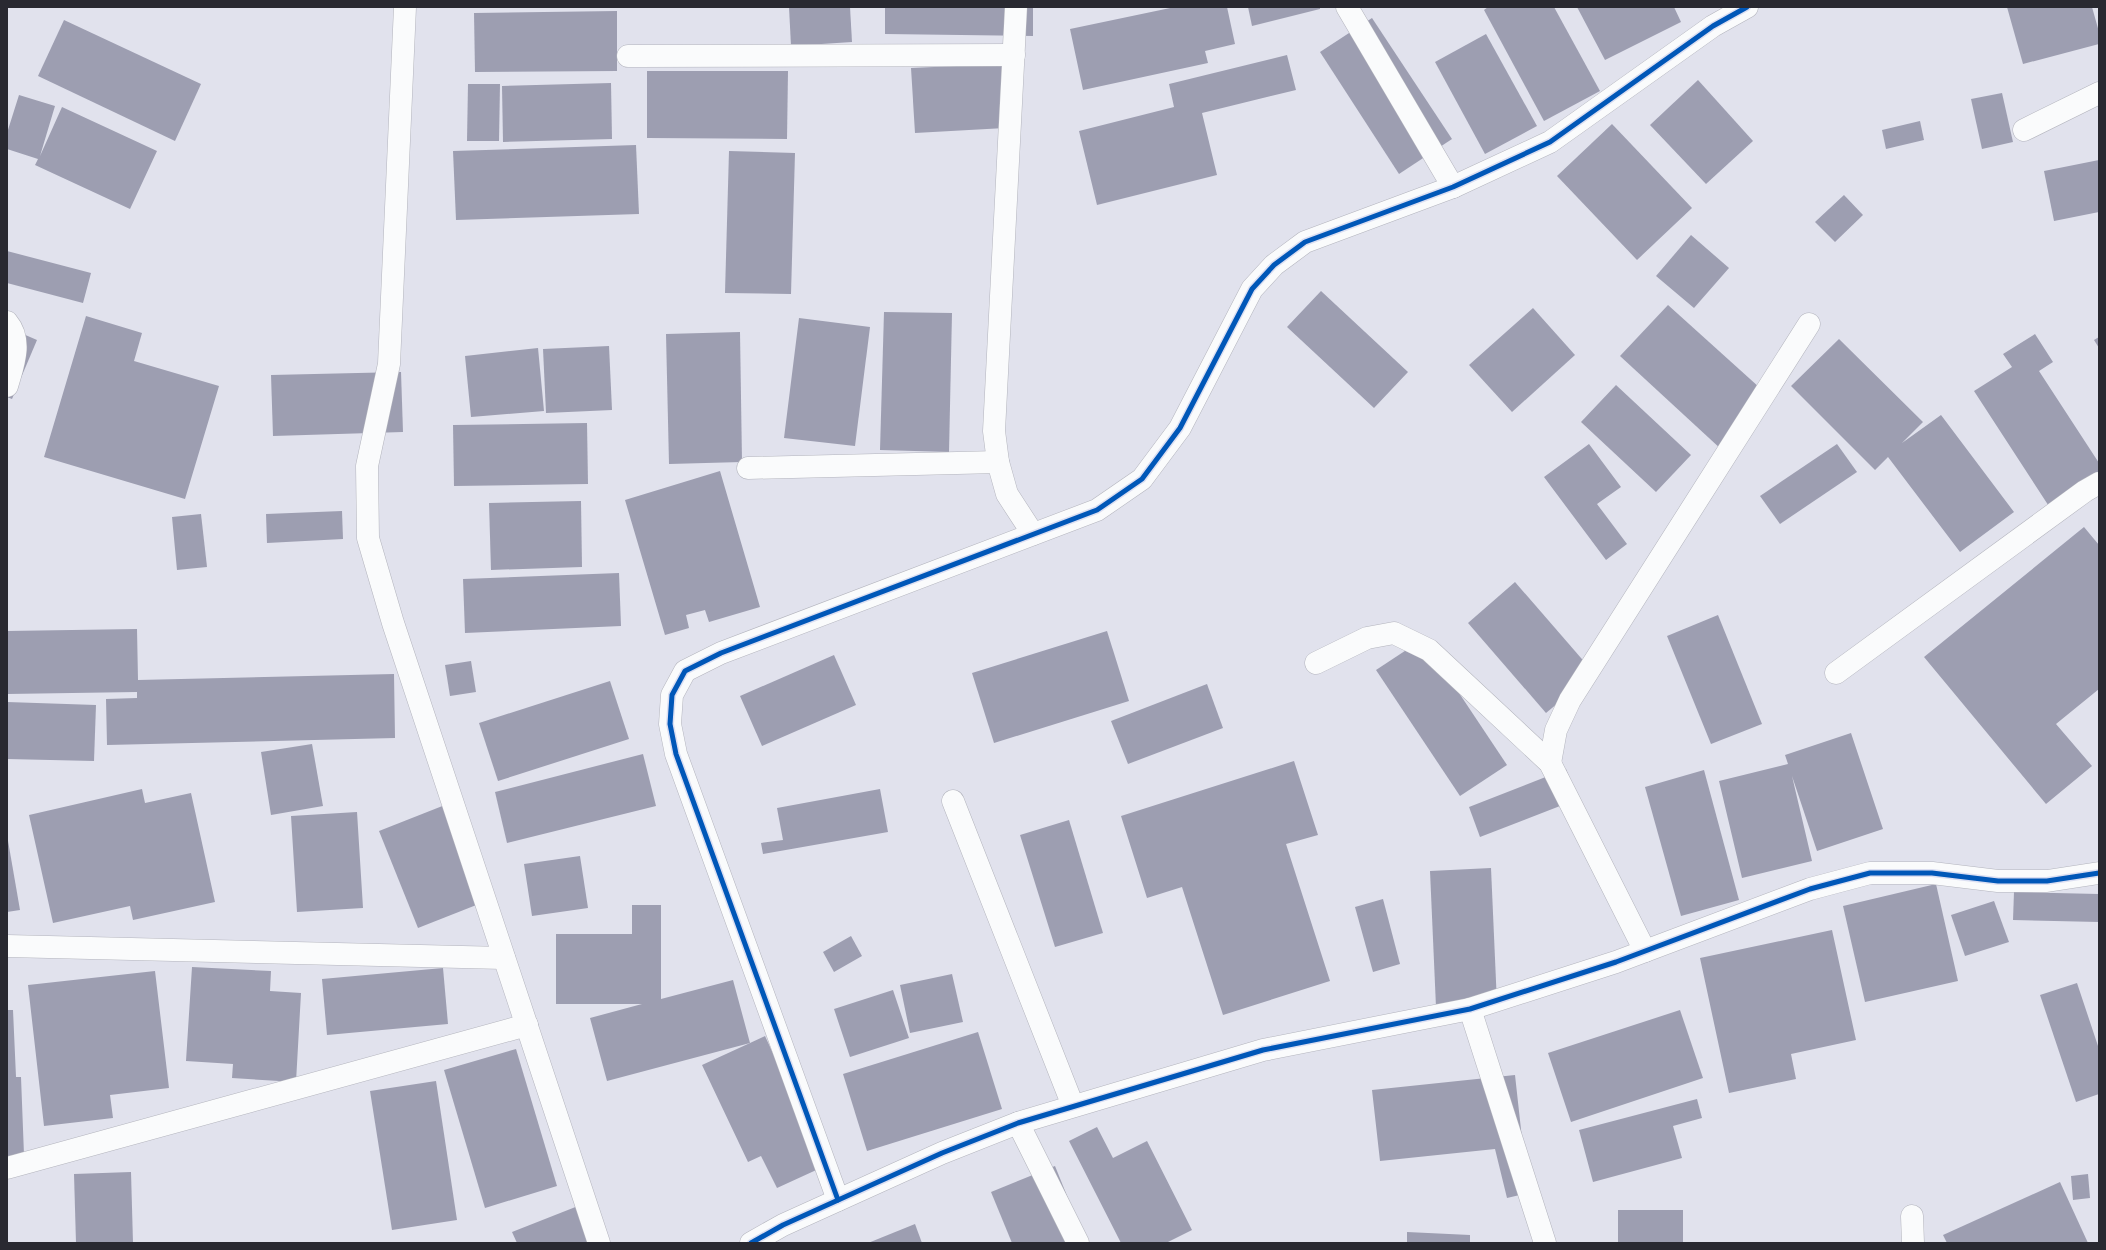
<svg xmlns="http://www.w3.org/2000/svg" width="2106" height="1250" font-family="Arial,sans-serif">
  <rect width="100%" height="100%" fill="#e1e2ed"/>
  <!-- building -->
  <g fill="#9d9eb1">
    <polygon points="789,7 850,7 852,42 791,46"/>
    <polygon points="885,7 1033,7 1033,36 885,34"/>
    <polygon points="1175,7 1227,7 1235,44 1205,51 1208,63 1083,90 1070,29"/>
    <polygon points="1248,7 1320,7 1320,9 1252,26"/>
    <polygon points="1488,7 1554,7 1600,91 1544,121 1484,10"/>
    <polygon points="1577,7 1674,7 1681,22 1605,60"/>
    <polygon points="2007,7 2092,7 2099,32 2099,44 2023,64"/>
    <polygon points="617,11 617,71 475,72 474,13"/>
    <polygon points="1372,18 1452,139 1399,174 1320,52"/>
    <polygon points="64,20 201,84 175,141 38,76"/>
    <polygon points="1486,34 1537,126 1485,154 1435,62"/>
    <polygon points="1287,55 1296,90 1202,113 1217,175 1097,205 1079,131 1174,107 1169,84"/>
    <polygon points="1002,64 1005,128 915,133 911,68"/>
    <polygon points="647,71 788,71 787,139 647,138"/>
    <polygon points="1698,80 1753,141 1706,184 1650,125"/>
    <polygon points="611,83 612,139 503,142 502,86"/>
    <polygon points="468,84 500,84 499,141 467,141"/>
    <polygon points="2002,93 2013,142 1982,149 1971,99"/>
    <polygon points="19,95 55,106 40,156 62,107 157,151 130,209 35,165 38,159 7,149 7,133"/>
    <polygon points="1920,121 1924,140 1886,149 1882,130"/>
    <polygon points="1612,124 1692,208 1637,260 1557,176"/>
    <polygon points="636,145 639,214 456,220 453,151"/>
    <polygon points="729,151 795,153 791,294 725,293"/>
    <polygon points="2099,160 2099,212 2054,221 2044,171"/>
    <polygon points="1844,195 1863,215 1835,242 1815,222"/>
    <polygon points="1691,235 1729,268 1694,308 1656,276"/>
    <polygon points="7,251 91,273 83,303 7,283"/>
    <polygon points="1321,291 1408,372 1374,408 1287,327"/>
    <polygon points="1668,305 1770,397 1722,450 1620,356"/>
    <polygon points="1533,308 1575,355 1512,412 1469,365"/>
    <polygon points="884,312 952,313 949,452 880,450"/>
    <polygon points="86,316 142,333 134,361 219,386 185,499 44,457"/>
    <polygon points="799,318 870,327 855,446 784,438"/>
    <polygon points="7,327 37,340 12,399 7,397"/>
    <polygon points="740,332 742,462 669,464 666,334"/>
    <polygon points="2035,334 2053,362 2039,371 2099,463 2099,485 2054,514 1974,391 2012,367 2003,354"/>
    <polygon points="2099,337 2099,348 2094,340"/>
    <polygon points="1839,339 1923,422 1902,443 1941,415 2014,512 1960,552 1888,457 1875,470 1791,386"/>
    <polygon points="609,346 612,410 546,413 543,349"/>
    <polygon points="538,348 544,411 471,417 465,356"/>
    <polygon points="401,372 403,432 273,436 271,375"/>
    <polygon points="1616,385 1691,455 1656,492 1581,422"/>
    <polygon points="587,423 588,484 454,486 453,425"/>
    <polygon points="1589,444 1621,487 1597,504 1627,544 1606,560 1544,477"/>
    <polygon points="1837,444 1857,472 1780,524 1760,496"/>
    <polygon points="720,471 760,607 709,622 705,610 686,615 689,628 665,635 625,500"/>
    <polygon points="581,501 582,567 491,570 489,503"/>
    <polygon points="342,511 343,539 267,543 266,514"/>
    <polygon points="201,514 207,567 177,570 172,517"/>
    <polygon points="2084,527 2099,545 2099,689 2056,724 2092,766 2046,804 1924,657"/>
    <polygon points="619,573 621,626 465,633 463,579"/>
    <polygon points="1515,582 1594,673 1546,713 1468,623"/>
    <polygon points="1718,615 1762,724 1711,744 1667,636"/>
    <polygon points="137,629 138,680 394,674 395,738 107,745 106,699 137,698 137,692 7,694 7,631"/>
    <polygon points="1107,631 1129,701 994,743 972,673"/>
    <polygon points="1423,639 1507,765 1460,796 1376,670"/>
    <polygon points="834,655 856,705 762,746 740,696"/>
    <polygon points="471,661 476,692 450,696 445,665"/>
    <polygon points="610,681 629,739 498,781 479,723"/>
    <polygon points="1207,684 1223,728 1128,764 1111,721"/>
    <polygon points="7,702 96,705 94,761 7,759"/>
    <polygon points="1851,733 1883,829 1817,851 1792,776 1812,861 1742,878 1719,781 1788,764 1785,755"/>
    <polygon points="312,744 323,806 271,815 261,752"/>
    <polygon points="643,754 656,806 507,843 495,792"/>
    <polygon points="1294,761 1318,835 1286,844 1330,981 1223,1015 1182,887 1147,898 1121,816"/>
    <polygon points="1566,769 1578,799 1480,837 1469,807"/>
    <polygon points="1704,770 1739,900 1681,916 1645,787"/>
    <polygon points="142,789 145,803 191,793 215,902 133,920 130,906 53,923 29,815"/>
    <polygon points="880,789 888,832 763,854 761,843 783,840 777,808"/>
    <polygon points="450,803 489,900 418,928 379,831"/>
    <polygon points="357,812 363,908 297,912 291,816"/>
    <polygon points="1069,820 1103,933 1055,947 1020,835"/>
    <polygon points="7,835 20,910 7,912"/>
    <polygon points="580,856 588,908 532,916 524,864"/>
    <polygon points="1491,868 1497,1004 1436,1007 1430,871"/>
    <polygon points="1936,884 1958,981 1865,1002 1843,906"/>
    <polygon points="2014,892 2099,894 2099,922 2013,920"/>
    <polygon points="1383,899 1400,964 1373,972 1355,907"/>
    <polygon points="1994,901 2009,942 1965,956 1951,915"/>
    <polygon points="632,905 661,905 661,999 733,980 750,1043 765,1036 825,1166 777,1188 761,1156 748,1162 702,1065 750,1043 607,1081 590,1018 642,1004 556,1004 556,934 632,934"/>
    <polygon points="1832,930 1856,1040 1791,1054 1796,1079 1729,1093 1700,958"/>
    <polygon points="851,936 862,956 834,972 823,952"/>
    <polygon points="192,967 271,971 270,991 301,993 296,1082 232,1078 233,1064 186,1061"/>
    <polygon points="443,968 448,1024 327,1035 322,979"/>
    <polygon points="155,971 169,1088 110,1095 113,1118 44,1126 28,985"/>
    <polygon points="952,974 963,1022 910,1033 900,985"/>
    <polygon points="2077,983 2099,1049 2099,1094 2076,1102 2040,995"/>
    <polygon points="893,990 909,1038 850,1057 834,1009"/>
    <polygon points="7,1010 13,1010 16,1077 21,1077 24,1155 7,1156"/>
    <polygon points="1680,1010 1703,1078 1571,1122 1548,1053"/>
    <polygon points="978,1032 1002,1109 867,1151 843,1074"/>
    <polygon points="516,1049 557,1186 485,1208 444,1070"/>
    <polygon points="1515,1075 1528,1193 1507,1198 1495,1149 1380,1161 1372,1090"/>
    <polygon points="436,1081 457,1220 392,1230 370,1091"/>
    <polygon points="1697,1099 1702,1118 1673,1126 1682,1158 1593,1182 1579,1130"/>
    <polygon points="1097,1127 1113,1158 1147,1141 1192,1230 1166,1243 1121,1243 1069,1141"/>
    <polygon points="1055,1166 1086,1243 1012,1243 991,1192"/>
    <polygon points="131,1172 133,1243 76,1243 74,1174"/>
    <polygon points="2088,1174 2090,1198 2073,1200 2071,1176"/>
    <polygon points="2060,1182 2088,1243 1947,1243 1943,1235"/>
    <polygon points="578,1206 594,1243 517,1243 512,1232"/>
    <rect x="1618" y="1210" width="65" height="33"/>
    <polygon points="915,1224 922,1243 868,1243"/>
    <polygon points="1407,1232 1470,1235 1470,1243 1407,1243"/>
  </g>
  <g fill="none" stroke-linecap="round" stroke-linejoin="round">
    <!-- street casing -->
    <g stroke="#b3b4bd" stroke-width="23">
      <g id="street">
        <polyline points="405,7 389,364 367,466 368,538 393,623 599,1243"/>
        <polyline points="1016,7 994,431 998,462 1007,494 1033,534"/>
        <polyline points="1347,7 1453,187"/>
        <polyline points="628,56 1014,55"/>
        <polyline points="2024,130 2099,93"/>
        <path d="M 7,322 C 23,341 13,365 7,386"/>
        <polyline points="748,468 998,462"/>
        <polyline points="1316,663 1367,638 1394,633 1429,650 1550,763 1645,951"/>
        <polyline points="1836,673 2085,491 2099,483"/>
        <polyline points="1550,763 1556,730 1570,700 1809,324"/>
        <polyline points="953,801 1073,1106"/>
        <polyline points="7,946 504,958"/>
        <polyline points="1470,1009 1545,1243"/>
        <polyline points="1018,1123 1078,1243"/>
        <polyline points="7,1168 527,1025"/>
        <polyline points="838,1200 676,754 670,724 672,695 685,671 721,653 1097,510 1142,479 1180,428 1252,289 1274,265 1305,242 1453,187 1550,142 1713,26 1747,7"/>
        <polyline points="1912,1216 1913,1243"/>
        <polyline points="751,1243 783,1225 942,1153 1018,1123 1263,1050 1470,1009 1616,962 1810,889 1870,873 1932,873 1998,881 2047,881 2099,873"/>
      </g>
    </g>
    <!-- street -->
    <use href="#street" stroke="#fafbfc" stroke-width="22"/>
    <!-- cycleway casing -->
    <g stroke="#dcdff2" stroke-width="8">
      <g id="cycleway">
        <polyline points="838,1200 676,754 670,724 672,695 685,671 721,653 1097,510 1142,479 1180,428 1252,289 1274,265 1305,242 1453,187 1550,142 1713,26 1747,7"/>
        <polyline points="751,1243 783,1225 942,1153 1018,1123 1263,1050 1470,1009 1616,962 1810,889 1870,873 1932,873 1998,881 2047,881 2099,873"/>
      </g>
    </g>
    <!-- cycleway -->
    <use href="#cycleway" stroke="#0057b8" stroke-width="5"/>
  </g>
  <!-- border -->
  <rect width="2106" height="1250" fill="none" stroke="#292931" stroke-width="16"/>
</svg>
